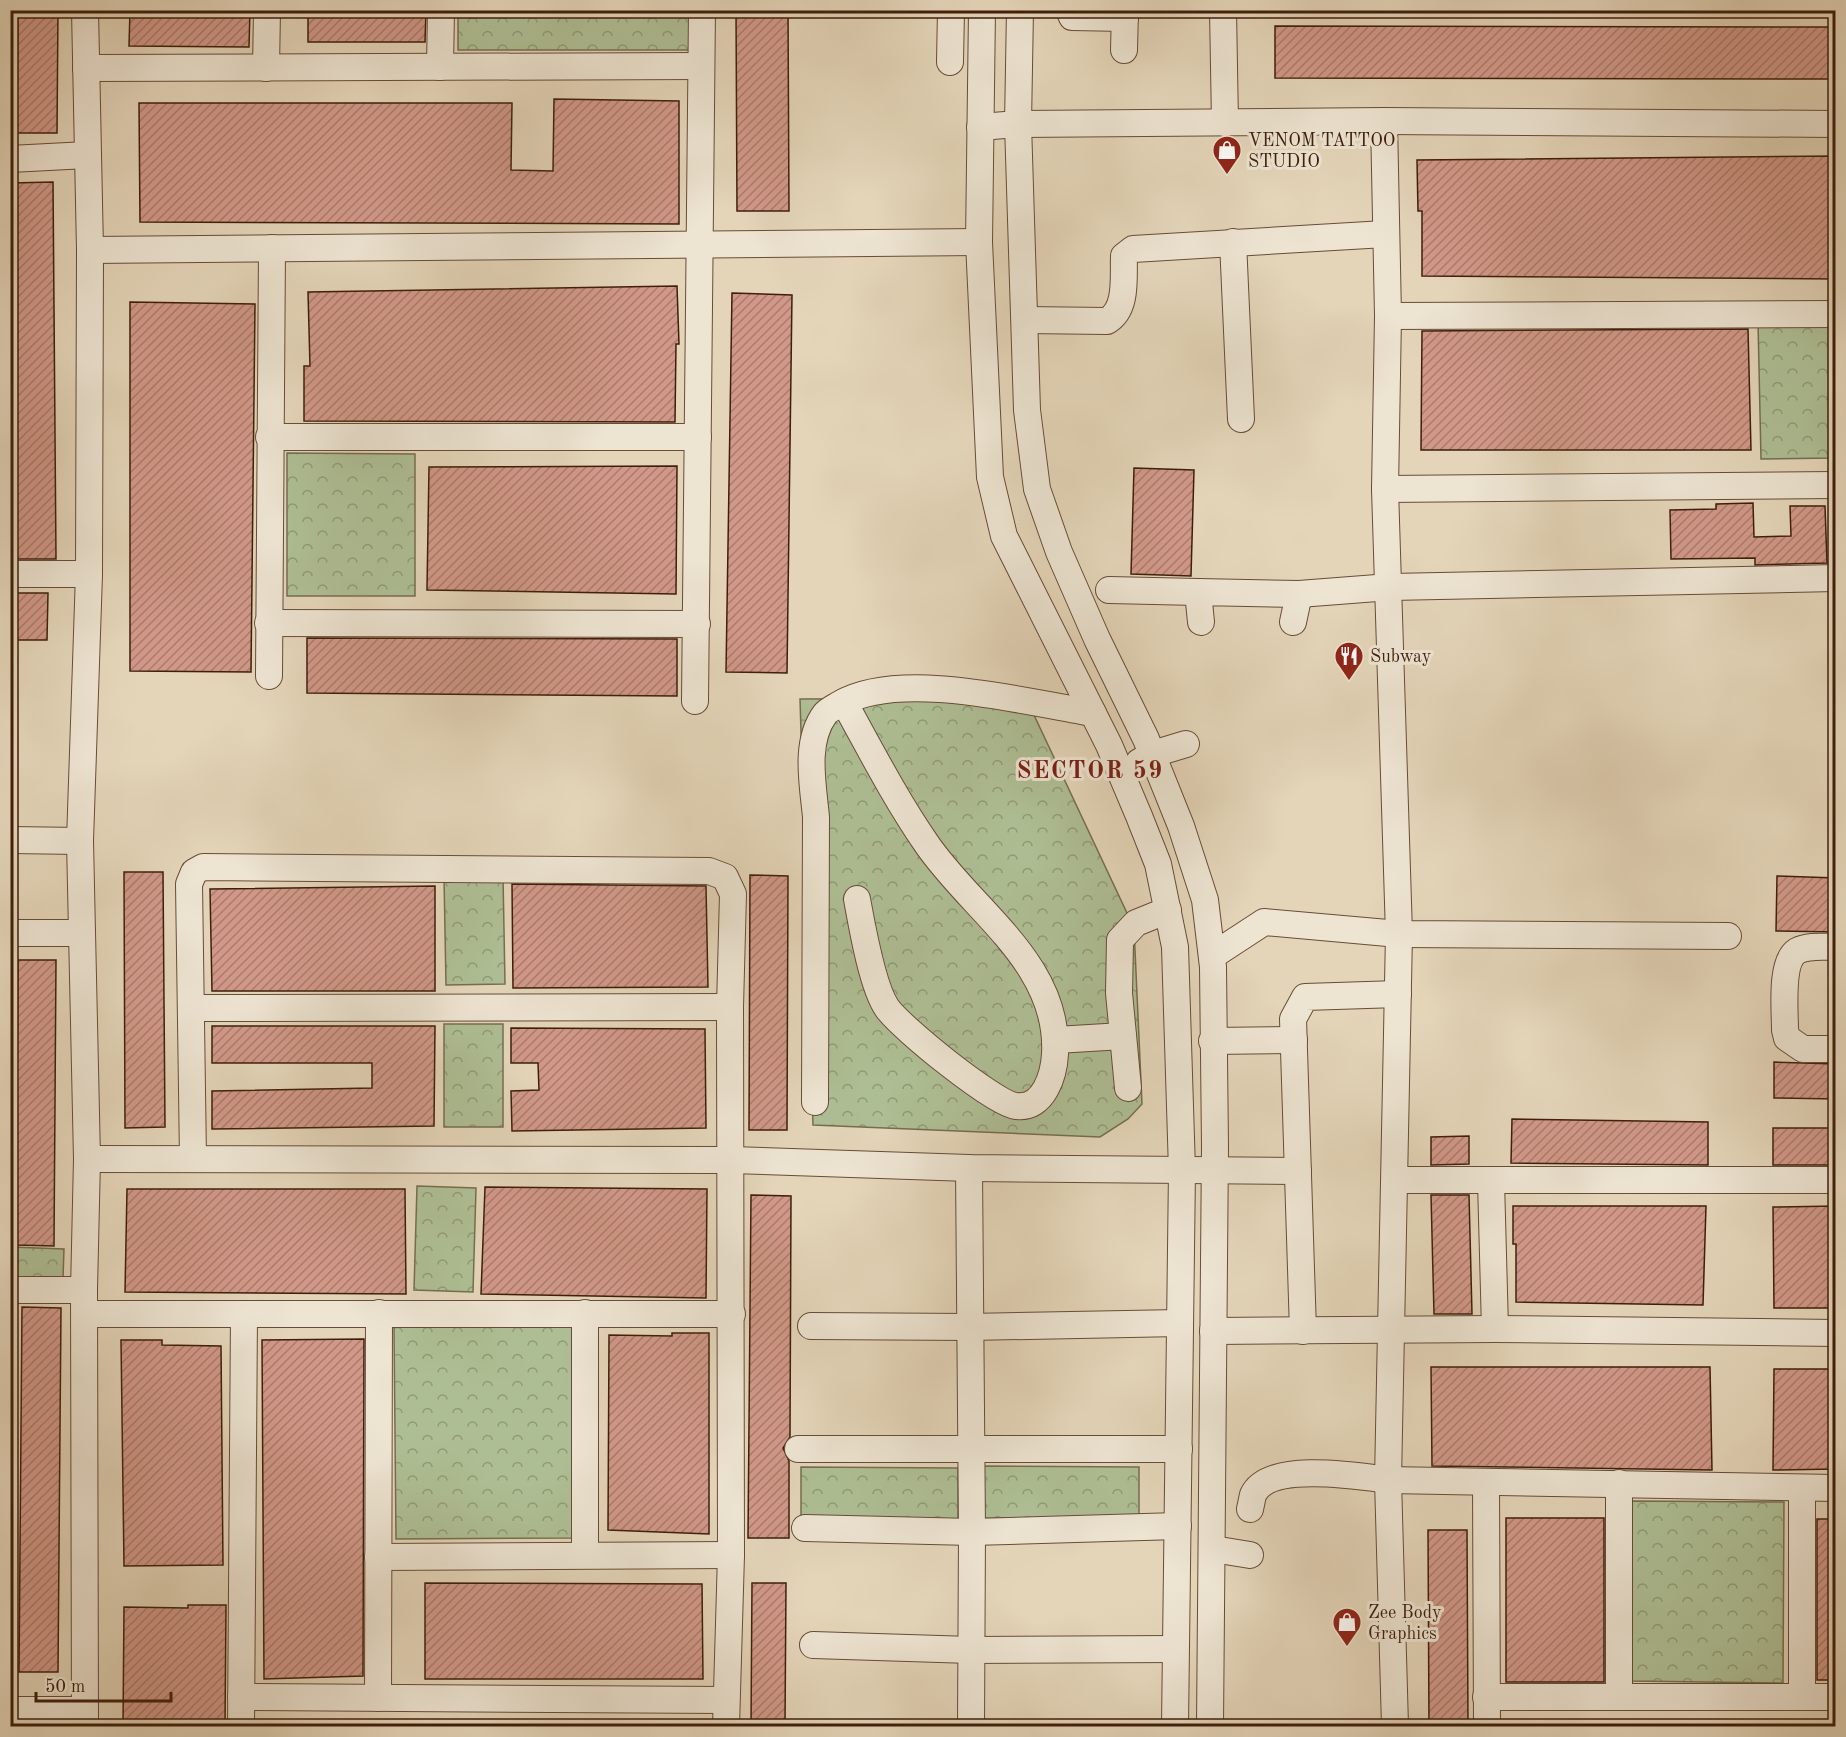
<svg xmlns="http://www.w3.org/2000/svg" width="1846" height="1737" font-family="'Old Standard TT',serif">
  <defs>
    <pattern id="forest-crowns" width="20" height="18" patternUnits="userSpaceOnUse" patternTransform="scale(1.5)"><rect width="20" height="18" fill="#aebe94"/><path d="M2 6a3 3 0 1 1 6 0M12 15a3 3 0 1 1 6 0" fill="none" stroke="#8f9a77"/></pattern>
    <pattern id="building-hatch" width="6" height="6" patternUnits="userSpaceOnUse" patternTransform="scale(1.5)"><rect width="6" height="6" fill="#d19888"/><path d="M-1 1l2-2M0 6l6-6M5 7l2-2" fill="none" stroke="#ab7b6e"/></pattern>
  </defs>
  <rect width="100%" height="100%" fill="#e4d5b9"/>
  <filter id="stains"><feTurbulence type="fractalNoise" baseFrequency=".00333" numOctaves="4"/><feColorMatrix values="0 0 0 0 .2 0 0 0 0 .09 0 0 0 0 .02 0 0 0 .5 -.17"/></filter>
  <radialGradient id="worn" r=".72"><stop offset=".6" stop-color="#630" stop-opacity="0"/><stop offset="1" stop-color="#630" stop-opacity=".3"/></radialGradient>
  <!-- forest -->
  <g fill="url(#forest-crowns)" stroke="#766e50" stroke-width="1.5">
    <rect x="458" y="11" width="232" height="39"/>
    <polygon points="1835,321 1835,458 1761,459 1758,322"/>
    <polygon points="287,453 415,454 415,596 287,596"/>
    <polygon points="1026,698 1134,928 1142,1104 1128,1119 1100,1137 813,1125 800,699"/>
    <polygon points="503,876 505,984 446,985 444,877"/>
    <rect x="444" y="1024" width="59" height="103"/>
    <polygon points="417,1186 476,1188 473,1292 414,1290"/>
    <polygon points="11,1247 64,1249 63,1278 11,1277"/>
    <polygon points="572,1326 574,1538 396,1539 394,1327"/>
    <polygon points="982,1466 1139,1467 1139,1519 982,1518"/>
    <polygon points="801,1467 958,1468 958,1521 801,1520"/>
    <polygon points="1631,1501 1784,1502 1783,1683 1629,1681"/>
  </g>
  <!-- building -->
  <g fill="url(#building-hatch)" stroke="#3e1e0c" stroke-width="1.5">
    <polygon points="18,10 58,10 57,133 17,133"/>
    <polygon points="130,10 250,10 249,47 129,46"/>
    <polygon points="308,10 426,10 425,42 308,42"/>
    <polygon points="736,10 788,10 789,211 737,211"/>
    <polygon points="1275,26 1836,27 1836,79 1275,78"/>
    <polygon points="554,99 679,101 679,224 140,222 139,103 512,103 511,170 553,171"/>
    <polygon points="1836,156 1836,279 1422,276 1422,211 1418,211 1417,160"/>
    <polygon points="53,182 56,559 15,559 11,183"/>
    <polygon points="677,286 679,344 676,344 675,422 304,421 304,366 310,366 308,292"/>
    <polygon points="732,293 792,295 787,673 726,672"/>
    <polygon points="130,302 255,304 251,672 130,671"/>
    <polygon points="1748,329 1751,450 1421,450 1422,331"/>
    <polygon points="677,466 676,594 427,590 429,467"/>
    <polygon points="1134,468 1194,470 1191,576 1131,574"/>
    <polygon points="1753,503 1754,537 1791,536 1790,506 1825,506 1827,563 1755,565 1755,558 1671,559 1670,510 1716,509 1716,504"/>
    <polygon points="10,593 48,593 47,640 10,640"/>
    <polygon points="307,638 677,639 677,696 307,693"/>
    <polygon points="124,872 163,872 165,1127 125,1128"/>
    <polygon points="750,875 788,876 787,1130 749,1130"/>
    <polygon points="1777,876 1836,878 1836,932 1776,931"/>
    <polygon points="512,884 706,886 708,987 513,988"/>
    <polygon points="435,886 435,991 212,991 210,889"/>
    <polygon points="18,960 56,960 54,1246 16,1245"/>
    <polygon points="212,1026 435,1026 434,1126 212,1129 212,1091 372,1088 372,1063 212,1063"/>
    <polygon points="511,1028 705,1029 706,1128 512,1131 511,1091 539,1090 538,1063 511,1063"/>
    <polygon points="1774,1062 1836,1064 1836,1099 1774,1098"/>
    <polygon points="1512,1119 1708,1122 1708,1165 1511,1163"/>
    <rect x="1773" y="1128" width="63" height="37"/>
    <polygon points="1469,1136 1469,1164 1431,1165 1431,1137"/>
    <polygon points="485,1187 707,1189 706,1298 481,1294"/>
    <polygon points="127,1189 405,1189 406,1294 125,1292"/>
    <polygon points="751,1195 791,1196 790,1437 783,1448 789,1461 789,1538 748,1538"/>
    <polygon points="1431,1195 1469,1195 1472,1314 1434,1314"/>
    <polygon points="1513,1206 1706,1206 1703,1305 1516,1302 1516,1244 1513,1244"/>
    <polygon points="1836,1206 1836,1308 1774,1308 1773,1207"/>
    <polygon points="22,1307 61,1308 58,1672 19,1672"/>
    <polygon points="672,1333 709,1333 709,1534 608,1530 609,1335 672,1336"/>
    <polygon points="364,1339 363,1676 264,1679 262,1340"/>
    <polygon points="121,1340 162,1340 162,1345 221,1346 223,1565 124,1566"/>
    <polygon points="1431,1367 1710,1367 1712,1470 1432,1466"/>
    <polygon points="1774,1369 1836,1369 1836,1469 1773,1470"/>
    <rect x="1506" y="1518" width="98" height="164"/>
    <rect x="1817" y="1519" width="19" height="161"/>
    <polygon points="1428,1530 1467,1530 1468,1726 1429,1726"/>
    <polygon points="425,1583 702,1584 703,1679 425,1679"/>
    <polygon points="752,1583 786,1583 785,1726 751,1726"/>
    <polygon points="188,1605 226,1605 225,1726 123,1726 124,1607 188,1608"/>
  </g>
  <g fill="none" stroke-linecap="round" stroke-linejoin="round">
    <!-- minor casing -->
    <g stroke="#684c37" stroke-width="28">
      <g id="minor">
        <polyline points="85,10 90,250 89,574 80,841 87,1159 84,1290 85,1726"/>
        <polyline points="982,10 979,242 990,477 1004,536 1109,745 1139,816 1158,864 1175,947 1182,1170 1175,1726"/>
        <polyline points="1020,10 1018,124 1027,410 1037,489 1059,552 1097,639 1146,739 1181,826 1205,900 1213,967 1215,1146 1210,1726"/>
        <polyline points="1069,10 1072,17 1125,18"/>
        <polyline points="1223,10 1225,123"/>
        <polyline points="1124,50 1125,10"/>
        <polyline points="950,62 951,10"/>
        <polyline points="440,67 441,10"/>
        <polyline points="86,68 701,66"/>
        <polyline points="266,68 267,10"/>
        <polyline points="1384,121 1388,316 1385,489 1399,934 1388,1480 1395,1726"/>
        <polyline points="980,127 1018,124 1384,121 1836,124"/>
        <polyline points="10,159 87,155"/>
        <polyline points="1233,242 1241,419"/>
        <polyline points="90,250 979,242"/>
        <polyline points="1388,316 1836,314"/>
        <path d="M 1025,320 L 1107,321 C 1128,309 1123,277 1124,256 L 1133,249 L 1385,234"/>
        <polyline points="269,437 698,437"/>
        <polyline points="1385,489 1836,485"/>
        <polyline points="10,574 89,574"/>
        <polyline points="1109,590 1198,592"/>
        <polyline points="1201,622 1198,592 1299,594 1390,587 1836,578"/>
        <polyline points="1293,622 1299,594"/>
        <polyline points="268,623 697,624"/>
        <polyline points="269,676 272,248"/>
        <polyline points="695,701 702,10"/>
        <path d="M 844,702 C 870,749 895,798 926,843 C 971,910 1060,963 1055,1054 C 1054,1074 1044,1110 1016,1106 C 995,1104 901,1028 887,1008 C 872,986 862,926 857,899"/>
        <polyline points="1139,762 1153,754 1186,744"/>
        <polyline points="10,840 80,841"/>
        <polyline points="10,933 82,933"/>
        <path d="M 1836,947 C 1824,947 1808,945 1797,951 C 1780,962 1785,1010 1785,1030 L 1787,1038 L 1803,1049 L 1836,1049"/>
        <polyline points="1212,956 1264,922 1399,934 1728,936"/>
        <polyline points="191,1008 730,1007"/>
        <polyline points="1056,1040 1123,1036"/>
        <polyline points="1212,1041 1294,1040"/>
        <polyline points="1128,1088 1119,993 1120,940 1136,923 1168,910"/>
        <path d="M 815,1102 L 816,817 C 813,785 804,742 825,714 C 828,710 835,707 840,704 C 900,669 1025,702 1093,713"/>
        <polyline points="87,1159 731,1160 969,1168 1298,1171"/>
        <polyline points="193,1159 189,884 194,872 203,867 709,871 725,877 733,894 730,1007 731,1555 726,1726"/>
        <polyline points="969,1168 972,1532 971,1726"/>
        <polyline points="1395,1180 1836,1180"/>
        <polyline points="1491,1181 1495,1329"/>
        <polyline points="10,1290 84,1290"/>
        <polyline points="85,1314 732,1314"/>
        <polyline points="811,1326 970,1327 1180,1323"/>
        <polyline points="1213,1331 1495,1329 1836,1333"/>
        <polyline points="1303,1331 1293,1019 1305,997 1398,994"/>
        <polyline points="798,1449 1179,1449"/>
        <polyline points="1486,1482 1487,1726"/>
        <polyline points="1802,1489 1802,1696"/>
        <path d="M 1250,1509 C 1251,1505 1252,1499 1253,1495 C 1268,1461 1358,1476 1388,1480 L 1836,1488"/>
        <polyline points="805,1528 972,1532 1178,1526"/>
        <polyline points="1213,1549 1250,1555"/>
        <polyline points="585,1555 585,1313"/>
        <polyline points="378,1557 731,1555"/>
        <polyline points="813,1645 971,1650 1175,1649"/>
        <polyline points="241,1697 725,1700"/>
        <polyline points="1486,1697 1836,1697"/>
        <polyline points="1619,1697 1619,1483"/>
        <polyline points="378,1698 379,1313"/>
        <polyline points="10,1710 85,1710"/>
        <polyline points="241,1726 244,1314"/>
      </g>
    </g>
    <!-- minor -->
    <use href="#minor" stroke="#ede4d2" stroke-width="26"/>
  </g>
  <!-- icons -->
  <defs>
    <g id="shop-pin" transform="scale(1.5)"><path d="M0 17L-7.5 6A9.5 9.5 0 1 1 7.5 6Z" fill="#8f2418" stroke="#ede4d2"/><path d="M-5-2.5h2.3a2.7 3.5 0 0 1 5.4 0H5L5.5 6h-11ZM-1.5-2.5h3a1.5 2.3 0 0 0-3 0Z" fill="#fff"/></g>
    <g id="restaurant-pin" transform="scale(1.5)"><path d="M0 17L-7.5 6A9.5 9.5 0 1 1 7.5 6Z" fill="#8f2418" stroke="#ede4d2"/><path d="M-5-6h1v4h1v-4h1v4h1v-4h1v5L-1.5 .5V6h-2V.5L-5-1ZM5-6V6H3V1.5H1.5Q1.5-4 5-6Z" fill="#fff"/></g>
  </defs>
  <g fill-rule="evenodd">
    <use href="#shop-pin" x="1227" y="150"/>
    <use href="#restaurant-pin" x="1349" y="656"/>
    <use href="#shop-pin" x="1347" y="1622"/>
  </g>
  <g text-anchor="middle" stroke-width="6" stroke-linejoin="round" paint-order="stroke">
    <!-- poi labels -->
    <g font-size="18" fill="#3e1e0c" stroke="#ede4d2" text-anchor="start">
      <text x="1248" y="146">VENOM TATTOO<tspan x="1248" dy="21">STUDIO</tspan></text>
      <text x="1370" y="662">Subway</text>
      <text x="1368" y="1618">Zee Body<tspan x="1368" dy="21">Graphics</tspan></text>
    </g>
    <!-- district labels -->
    <g font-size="24" font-weight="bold" letter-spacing="1.5" fill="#7a1f14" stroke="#ede4d2">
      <text x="1090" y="778">SECTOR 59</text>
    </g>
  </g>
  <!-- margin -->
  <rect width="1846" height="1737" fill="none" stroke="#e4d5b9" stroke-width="36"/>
  <rect x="12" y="12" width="1822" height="1713" fill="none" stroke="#3e1e0c" stroke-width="3"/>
  <rect x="18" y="18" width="1810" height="1701" fill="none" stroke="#3e1e0c" stroke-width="1.5"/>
  <!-- scale -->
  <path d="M36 1692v9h135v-9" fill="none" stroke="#3e1e0c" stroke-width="3"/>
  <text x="45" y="1692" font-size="18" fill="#3e1e0c" stroke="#ede4d2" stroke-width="4.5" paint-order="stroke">50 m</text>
  <rect width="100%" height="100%" filter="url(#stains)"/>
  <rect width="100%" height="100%" fill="url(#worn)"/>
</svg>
